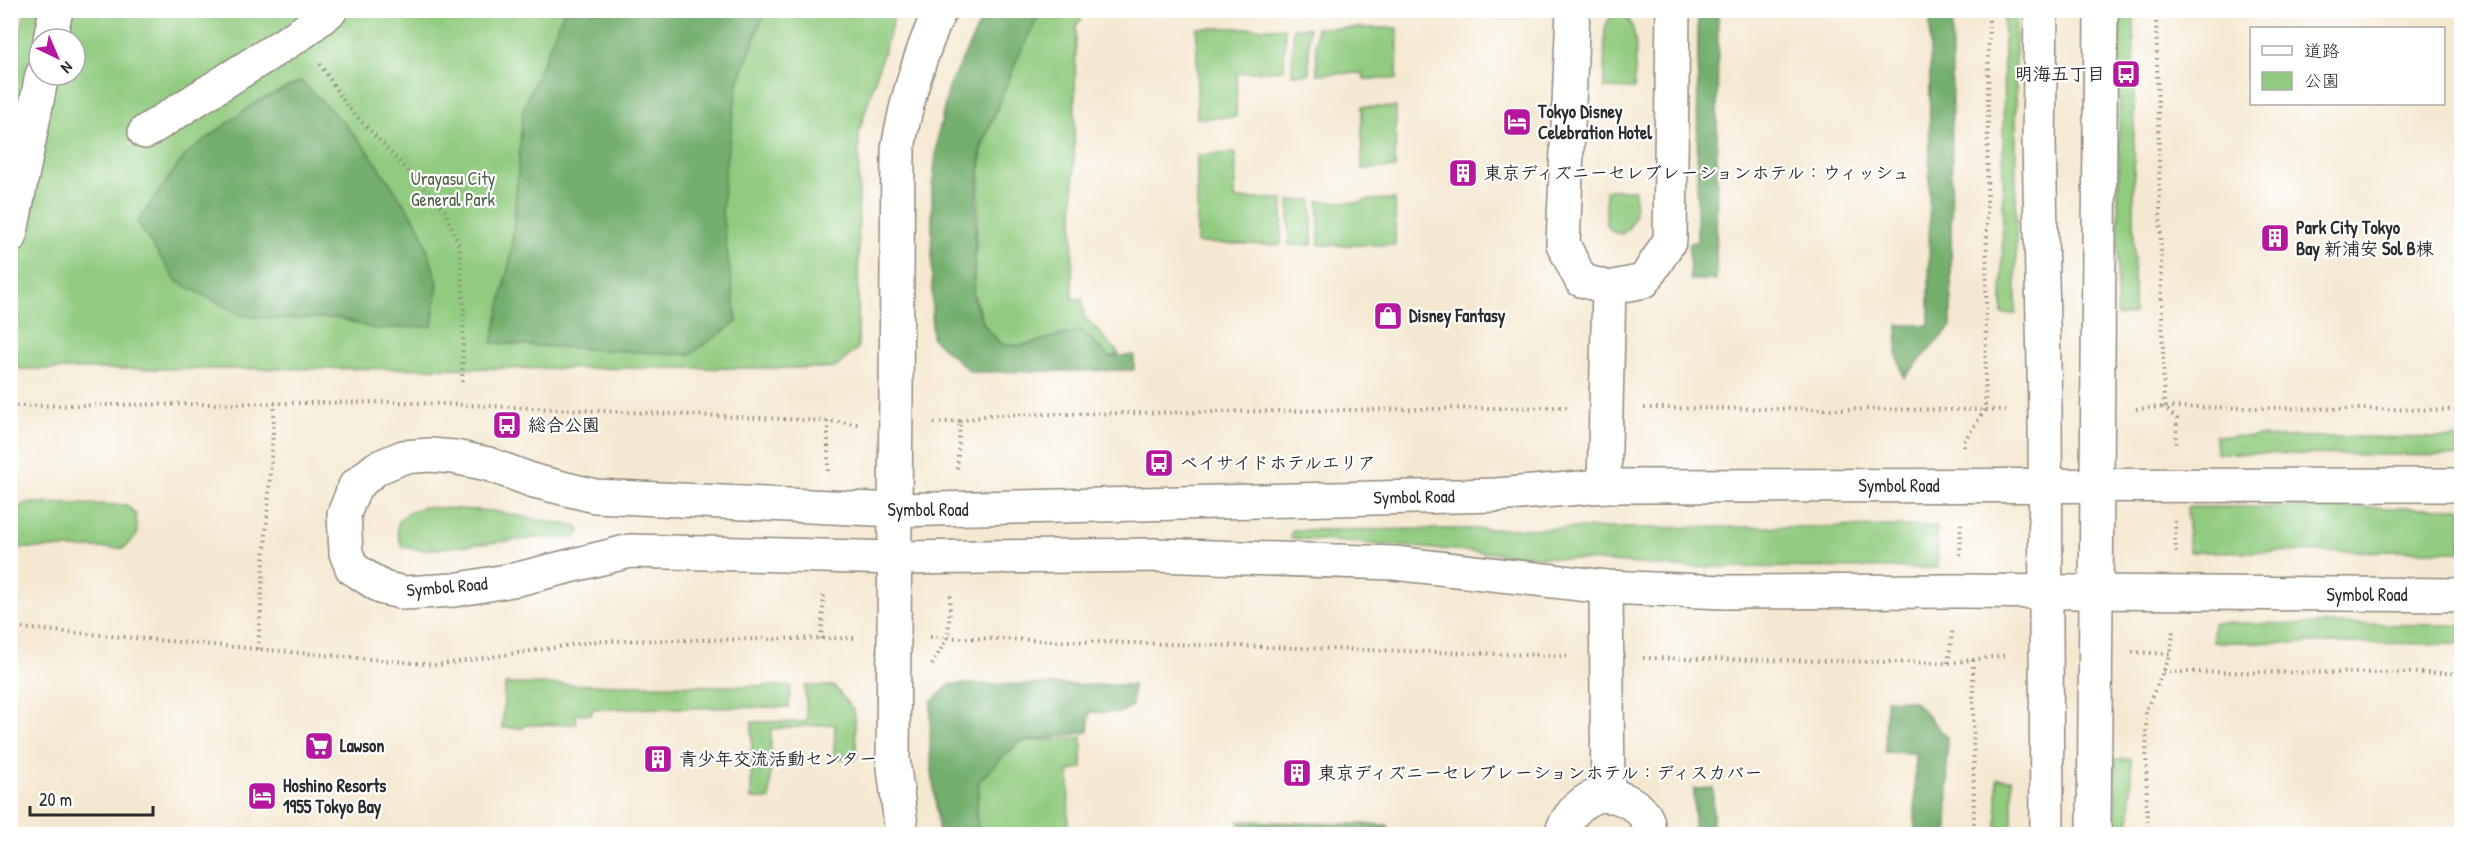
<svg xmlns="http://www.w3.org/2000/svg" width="2472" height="845" font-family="'Patrick Hand','Klee One',sans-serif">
  <rect width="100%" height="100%" fill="#fff"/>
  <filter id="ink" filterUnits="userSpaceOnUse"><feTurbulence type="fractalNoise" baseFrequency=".0167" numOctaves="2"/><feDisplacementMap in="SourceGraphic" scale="12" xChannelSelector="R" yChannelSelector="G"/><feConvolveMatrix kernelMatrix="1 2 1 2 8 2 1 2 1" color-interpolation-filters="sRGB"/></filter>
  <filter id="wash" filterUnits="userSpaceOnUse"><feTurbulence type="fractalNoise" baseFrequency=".008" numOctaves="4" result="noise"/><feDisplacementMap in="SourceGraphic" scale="24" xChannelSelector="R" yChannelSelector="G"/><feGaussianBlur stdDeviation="1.35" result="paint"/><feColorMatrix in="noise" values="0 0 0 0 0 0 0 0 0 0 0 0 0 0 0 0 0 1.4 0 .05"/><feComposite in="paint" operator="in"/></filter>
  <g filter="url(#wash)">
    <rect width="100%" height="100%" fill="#f5e8d1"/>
    <!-- green -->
    <g fill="#91cb7f" stroke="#5e7b55" stroke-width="1.5" fill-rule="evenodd">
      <path d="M 25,11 L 896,11 L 859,132 L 858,348 L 835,368 L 11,369 L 10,78 ZM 39,39 L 75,39 L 75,75 L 39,75 Z"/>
      <polygon points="1041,11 1082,11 1082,18 1076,26 1072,298 1082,299 1084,316 1119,354 1109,357 1060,335 1020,346 1001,344 984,325 973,292 982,147 1018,57"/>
      <polygon points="2016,11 2016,314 2002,314 2004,11"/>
      <polygon points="2120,11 2134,11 2134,314 2117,316"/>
      <path d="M 1617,14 L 1624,14 C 1642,30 1634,66 1634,89 L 1604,88 L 1605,28 L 1609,19 Z"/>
      <polygon points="1197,28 1285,28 1284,70 1237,73 1236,117 1197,118"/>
      <polygon points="1293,28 1309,28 1309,74 1292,74"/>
      <polygon points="1316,28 1398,28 1397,79 1364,79 1363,73 1317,74"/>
      <polygon points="1362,107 1396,107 1395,168 1362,169"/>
      <polygon points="1236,153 1235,199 1283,199 1281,245 1197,243 1197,155"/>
      <path d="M 1606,190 L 1635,190 C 1635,208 1638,223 1622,234 L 1613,232 L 1606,225 Z"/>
      <polygon points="1395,199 1395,245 1319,245 1319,201 1360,203 1365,200"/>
      <polygon points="1312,200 1312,245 1289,245 1289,201"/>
      <polygon points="2215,436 2461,438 2461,456 2216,453"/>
      <polygon points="26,503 127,505 136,515 137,535 124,548 17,548 11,544 11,512"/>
      <path d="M 424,507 L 493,511 L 577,527 L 580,531 L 575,538 L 537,538 L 422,550 L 403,547 C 390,523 400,514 424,507 Z"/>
      <polygon points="2187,507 2461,508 2461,551 2189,552"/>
      <polygon points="1936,526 1938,568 1679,567 1291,538 1291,533 1293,530"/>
      <polygon points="2213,623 2461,625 2461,644 2213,642"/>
      <polygon points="505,684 756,686 791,686 789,707 592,709 592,714 576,714 576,724 525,725 523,728 502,728"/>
      <polygon points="805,686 834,686 854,711 857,757 854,760 834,758 835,724 771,729 770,799 751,799 752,722 807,722"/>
      <polygon points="1082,737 1082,768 1069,771 1068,834 980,834 976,818 979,781 1019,742"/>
      <polygon points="2115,759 2131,759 2130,834 2115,834"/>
      <rect x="1997" y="779" width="15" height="55"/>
    </g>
    <!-- forest -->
    <g fill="#74af6e" stroke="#506d4c" stroke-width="1.5">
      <polygon points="564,11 765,11 738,83 725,170 722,214 737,322 689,355 492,343 511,255 523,109"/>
      <polygon points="986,11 1041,11 1018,57 981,147 976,205 973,298 984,325 1001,344 1020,346 1082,330 1109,357 1134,355 1134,370 971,372 932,338 932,189 938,136 949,86"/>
      <polygon points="1698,11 1718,11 1716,280 1690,280 1689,243 1697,242"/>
      <polygon points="1930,11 1952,11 1951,326 1904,378 1897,355 1898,325 1929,325"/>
      <polygon points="301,81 344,123 366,148 420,227 438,283 432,326 374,329 339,318 281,319 244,316 176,281 137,222 186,154 256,102"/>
      <polygon points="951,684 1133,685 1132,706 1120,713 1090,712 1088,732 1019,742 979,781 976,818 980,834 939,834 930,752 931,702"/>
      <polygon points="1886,699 1914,701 1947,737 1948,834 1915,834 1915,753 1885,752"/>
      <polygon points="1713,788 1713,834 1694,834 1694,789"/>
      <polygon points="1238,821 1388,825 1388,834 1247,834"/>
    </g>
  </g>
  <g filter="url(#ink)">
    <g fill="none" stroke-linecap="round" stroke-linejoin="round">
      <!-- minor casing -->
      <g stroke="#908a7e" stroke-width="36">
        <g id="minor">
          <polyline points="1573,10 1563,244 1581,280 1609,288 1644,281 1670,240 1673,10"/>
          <polyline points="2041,10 2039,141 2045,412 2047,834"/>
          <polyline points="50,39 56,10"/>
          <polyline points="145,132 303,32 331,10"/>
          <polyline points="10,237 42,75"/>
          <polyline points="2462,485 1604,486 1496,495 896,510 595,496 534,481 488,464 454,457 430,455 403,457 377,468 355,486 344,514 346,553 352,568 383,588 404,593 454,590 518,579 630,551 896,558 1155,555 1394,563 1606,587 1724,592 1958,591 2462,595"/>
          <polyline points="1604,486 1609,288"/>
          <polyline points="1606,587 1608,796"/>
          <path d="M 902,834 L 893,759 L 898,149 C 906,100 919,56 940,10"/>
          <path d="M 1561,834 C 1566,819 1578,803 1594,797 C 1612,790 1640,804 1647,820 C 1649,824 1648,831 1648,834"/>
          <polyline points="2094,834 2101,10"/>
        </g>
      </g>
      <!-- path -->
      <g stroke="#908a7e" stroke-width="4" stroke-dasharray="1.5 4.5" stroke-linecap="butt">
        <polyline points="2156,10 2164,407 2177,419 2176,448"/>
        <polyline points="320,64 347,106 444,209 459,245 464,310 462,382"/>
        <polyline points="10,406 398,402 828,421"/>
        <polyline points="1644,408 2009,410"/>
        <polyline points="2136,409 2164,407 2462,410"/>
        <polyline points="960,421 990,415 1568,407"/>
        <polyline points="934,423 960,421 957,472"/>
        <polyline points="1964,447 1964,441 1985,410 1989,10"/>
        <polyline points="828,471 828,421 858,424"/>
        <polyline points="2175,521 2176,556"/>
        <polyline points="1960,555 1961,524"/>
        <polyline points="10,627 437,665 598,641 856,638"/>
        <polyline points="930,637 1570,656"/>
        <polyline points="821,639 824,592"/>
        <polyline points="258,649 275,403"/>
        <polyline points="2132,652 2171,654 2173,629"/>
        <polyline points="1643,658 1948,663 2007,655"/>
        <polyline points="1973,660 1974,834"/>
        <polyline points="1948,663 1953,628"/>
        <polyline points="932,665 948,636 951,593"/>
        <polyline points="2163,672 2462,673"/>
        <polyline points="2147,834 2146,710 2171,654"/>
      </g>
      <!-- minor -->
      <use href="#minor" stroke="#fff" stroke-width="33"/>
    </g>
  </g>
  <!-- icons -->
  <defs>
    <g id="bus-square" transform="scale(1.5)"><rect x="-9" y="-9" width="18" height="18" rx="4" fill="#b5179e" stroke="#fff"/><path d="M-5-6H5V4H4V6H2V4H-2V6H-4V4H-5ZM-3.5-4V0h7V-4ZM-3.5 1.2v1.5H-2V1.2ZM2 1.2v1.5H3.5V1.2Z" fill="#fff"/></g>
    <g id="hotel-square" transform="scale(1.5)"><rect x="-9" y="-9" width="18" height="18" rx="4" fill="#b5179e" stroke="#fff"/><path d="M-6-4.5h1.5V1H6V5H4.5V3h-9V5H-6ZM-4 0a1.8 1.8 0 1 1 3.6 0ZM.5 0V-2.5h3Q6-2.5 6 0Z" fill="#fff"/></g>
    <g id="building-square" transform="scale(1.5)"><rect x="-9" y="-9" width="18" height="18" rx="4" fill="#b5179e" stroke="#fff"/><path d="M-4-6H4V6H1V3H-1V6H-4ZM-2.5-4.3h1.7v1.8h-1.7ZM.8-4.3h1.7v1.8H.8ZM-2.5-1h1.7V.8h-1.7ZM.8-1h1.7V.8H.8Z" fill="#fff"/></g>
    <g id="shop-square" transform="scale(1.5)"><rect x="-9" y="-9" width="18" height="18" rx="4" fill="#b5179e" stroke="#fff"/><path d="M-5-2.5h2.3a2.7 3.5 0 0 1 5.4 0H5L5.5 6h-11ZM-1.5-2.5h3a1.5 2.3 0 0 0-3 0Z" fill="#fff"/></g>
    <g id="supermarket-square" transform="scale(1.5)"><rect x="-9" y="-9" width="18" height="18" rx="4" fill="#b5179e" stroke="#fff"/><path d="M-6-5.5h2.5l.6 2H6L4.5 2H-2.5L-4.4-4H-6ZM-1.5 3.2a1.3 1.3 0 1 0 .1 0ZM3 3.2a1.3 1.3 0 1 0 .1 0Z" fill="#fff"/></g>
  </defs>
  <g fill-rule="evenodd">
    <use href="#bus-square" x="2126" y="74"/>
    <use href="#hotel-square" x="1517" y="122"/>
    <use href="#building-square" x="1463" y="173"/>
    <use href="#building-square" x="2275" y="238"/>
    <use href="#shop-square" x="1388" y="316"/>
    <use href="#bus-square" x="507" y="425"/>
    <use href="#bus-square" x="1159" y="463"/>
    <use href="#supermarket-square" x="319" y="746"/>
    <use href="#building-square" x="658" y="759"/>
    <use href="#building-square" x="1297" y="773"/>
    <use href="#hotel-square" x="262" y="796"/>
  </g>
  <g text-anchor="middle" stroke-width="4.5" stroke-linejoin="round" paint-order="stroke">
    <!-- poi labels -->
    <g font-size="18" font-weight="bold" fill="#2b2b2b" stroke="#fff" text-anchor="start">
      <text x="2105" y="80" text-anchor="end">明海五丁目</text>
      <text x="1538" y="118">Tokyo Disney<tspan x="1538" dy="21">Celebration Hotel</tspan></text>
      <text x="1484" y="179">東京ディズニーセレブレーションホテル：ウィッシュ</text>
      <text x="2296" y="234">Park City Tokyo<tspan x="2296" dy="21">Bay 新浦安 Sol B棟</tspan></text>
      <text x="1409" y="322">Disney Fantasy</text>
      <text x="528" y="431">総合公園</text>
      <text x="1180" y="469">ベイサイドホテルエリア</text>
      <text x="340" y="752">Lawson</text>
      <text x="679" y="765">青少年交流活動センター</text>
      <text x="1318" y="779">東京ディズニーセレブレーションホテル：ディスカバー</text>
      <text x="283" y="792">Hoshino Resorts<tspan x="283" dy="21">1955 Tokyo Bay</tspan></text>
    </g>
    <!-- park labels -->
    <g font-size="18" fill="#4f6348" stroke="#fff">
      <text x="453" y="185">Urayasu City<tspan x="453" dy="21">General Park</tspan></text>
    </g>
    <!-- street labels -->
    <g font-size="18" fill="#2b2b2b" stroke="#fff">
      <text x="1899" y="492">Symbol Road</text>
      <text transform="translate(1414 497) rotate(-1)" y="6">Symbol Road</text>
      <text x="928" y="516">Symbol Road</text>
      <text transform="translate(447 587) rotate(-5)" y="6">Symbol Road</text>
      <text x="2367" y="601">Symbol Road</text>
    </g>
  </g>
  <!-- margin -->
  <rect width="2472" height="845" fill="none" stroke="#fff" stroke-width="36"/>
  <!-- legend -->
  <rect x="2250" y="27" width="195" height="78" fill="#ffffff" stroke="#aaaaaa" stroke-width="1.5"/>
  <rect x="2262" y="46" width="30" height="9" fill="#ffffff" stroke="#aaaaaa" stroke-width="1.5"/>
  <text x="2304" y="57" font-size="18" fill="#2b2b2b">道路</text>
  <rect x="2262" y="72" width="30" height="18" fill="#91cb7f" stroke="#aaaaaa" stroke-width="1.5"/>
  <text x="2304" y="87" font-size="18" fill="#2b2b2b">公園</text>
  <!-- north arrow -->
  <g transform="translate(57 57) rotate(136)"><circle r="28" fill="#ffffff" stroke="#aaaaaa" stroke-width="1.5"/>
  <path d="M0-4.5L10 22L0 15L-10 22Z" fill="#b5179e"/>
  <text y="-9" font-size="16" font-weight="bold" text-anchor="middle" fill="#2b2b2b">N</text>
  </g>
  <!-- scale -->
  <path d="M30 806v9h123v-9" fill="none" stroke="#2b2b2b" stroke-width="3"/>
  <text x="39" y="806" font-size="18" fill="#2b2b2b" stroke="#ffffff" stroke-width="4.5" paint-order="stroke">20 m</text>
</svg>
